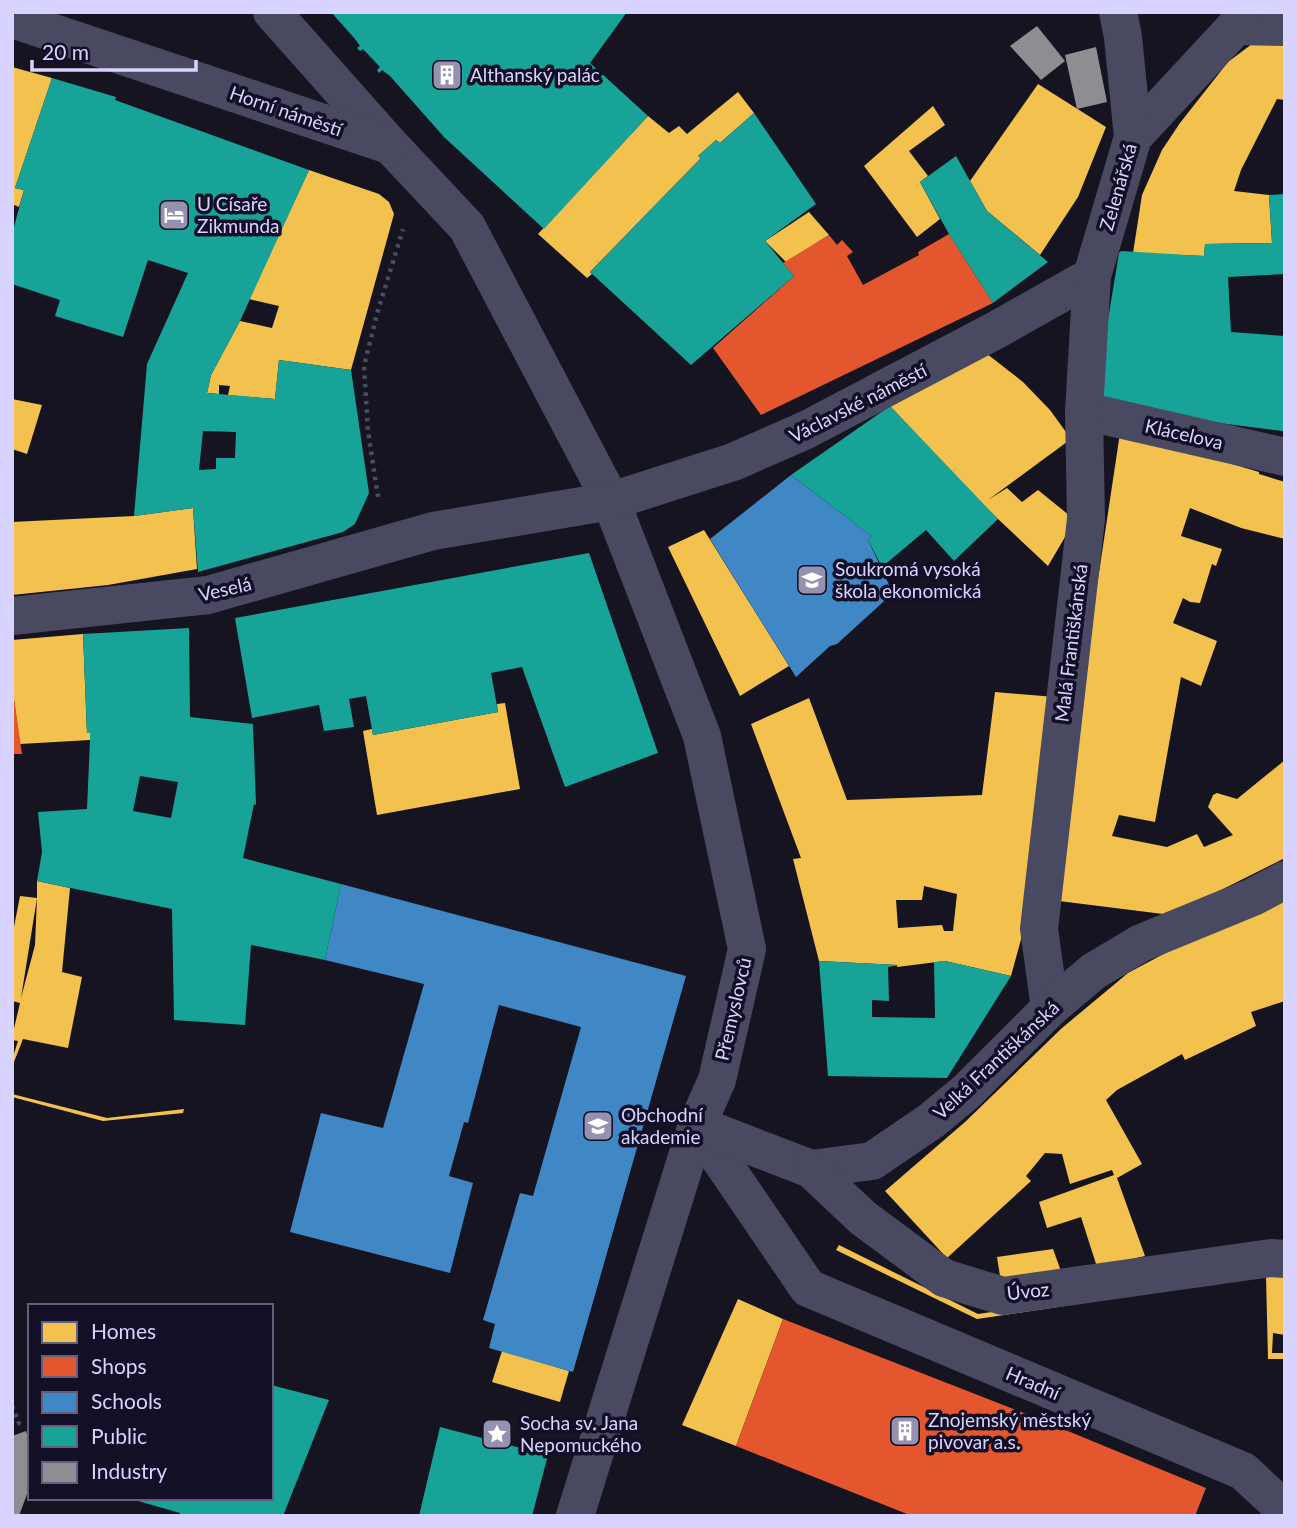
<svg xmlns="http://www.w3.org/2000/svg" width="1297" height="1528" font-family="Lato,sans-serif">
  <rect width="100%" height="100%" fill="#161421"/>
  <!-- homes -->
  <g fill="#f2c14e" fill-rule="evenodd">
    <polygon points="1252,44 1285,44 1285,100 1277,99 1241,170 1234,191 1269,195 1272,243 1205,244 1204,256 1133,253 1142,195 1162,150 1180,123 1228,62"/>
    <polygon points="12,67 52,78 15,188 24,190 19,207 12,204"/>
    <polygon points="1038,84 1106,127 1078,197 1040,255 987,211 970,181"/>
    <polygon points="738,92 754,113 720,143 716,140 698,156 701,158 590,272 592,274 587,278 538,234 648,116 669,133 679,126 687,134"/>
    <polygon points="933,106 945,125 909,151 928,176 920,182 940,219 917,237 864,166"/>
    <polygon points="309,170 379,194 389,202 394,214 351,370 279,360 275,399 228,395 230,386 219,385 219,394 207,393 211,375 240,321 272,328 279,306 249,299"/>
    <polygon points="809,212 829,235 786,262 765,241"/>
    <polygon points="982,350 1023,382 1050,410 1071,439 988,500 1007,488 1022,502 1038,490 1075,520 1048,566 982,504 890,406"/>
    <polygon points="12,399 42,405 27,454 12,449"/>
    <polygon points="1125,432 1259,472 1259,474 1285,482 1285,539 1241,528 1190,508 1181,536 1222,549 1216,566 1212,564 1200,603 1190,602 1183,598 1173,623 1217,641 1201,686 1181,677 1155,822 1119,815 1112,836 1167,847 1197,834 1204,847 1233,835 1208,807 1213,795 1217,793 1237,799 1285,760 1285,858 1171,915 1059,901 1088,646 1120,433"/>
    <polygon points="193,508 197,569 108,585 12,595 12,522 134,516"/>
    <polygon points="704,530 789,666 740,696 668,547"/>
    <polygon points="83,634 87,733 90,733 90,740 20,744 12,685 12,640"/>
    <path d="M 995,692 L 1055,697 L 1029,910 L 1011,976 L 945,961 L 897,967 L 897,965 L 819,961 L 793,859 L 801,858 L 751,724 L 809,698 L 847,800 L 982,795 ZM 924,886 L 957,894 L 953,931 L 944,931 L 942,925 L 898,928 L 896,900 L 922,900 Z"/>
    <polygon points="505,703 520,789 377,815 363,731 372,729 373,735 498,712 497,704"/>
    <path d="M 37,881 L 70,888 L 62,972 L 82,977 L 68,1048 L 23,1039 L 12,1067 L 12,1060 L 18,1041 L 12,1040 L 12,1037 L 20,1003 L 12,1001 L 12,937 L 20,896 L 37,898 ZM 37,898 L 35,945 L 21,998 Z"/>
    <polygon points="1285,897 1285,1001 1251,1012 1256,1026 1185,1060 1182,1054 1117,1090 1106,1100 1142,1164 1117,1178 1145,1256 1097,1267 1081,1217 1047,1228 1039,1202 1114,1175 1112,1170 1070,1184 1062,1154 1045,1153 1026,1176 1031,1181 947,1258 885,1191 965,1122 1062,1028 1128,973 1214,927"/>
    <polygon points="12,1094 107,1118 184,1109 183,1113 103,1121 12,1097"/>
    <polygon points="839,1245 978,1314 1271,1272 1285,1273 1285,1335 1273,1333 1272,1353 1285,1353 1285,1359 1268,1359 1266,1276 977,1319 836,1250"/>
    <polygon points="1053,1249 1062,1274 1001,1282 997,1257"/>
    <polygon points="738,1299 783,1319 736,1446 682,1425"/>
    <polygon points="502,1351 569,1371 560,1402 492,1382"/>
  </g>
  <!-- shops -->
  <g fill="#e4572e">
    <polygon points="949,234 993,303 761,415 713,348 794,276 783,263 829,235 837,245 842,240 853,252 847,256 863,285 919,255 918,252"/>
    <polygon points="12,699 14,699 22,754 12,754"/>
    <polygon points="783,1319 1034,1417 1206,1488 1195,1516 912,1516 736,1446"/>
  </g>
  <!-- schools -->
  <g fill="#3f88c5">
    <polygon points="791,475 871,536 868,540 893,593 837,644 830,646 796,677 710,539"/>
    <polygon points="341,884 686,976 573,1372 489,1348 495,1324 483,1320 520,1193 533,1196 581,1027 499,1005 468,1123 464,1122 449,1176 473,1183 450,1273 290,1232 321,1113 383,1128 424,984 325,960"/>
  </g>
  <!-- public -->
  <g fill="#17a398" fill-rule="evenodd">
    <polygon points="331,12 627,12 590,63 648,116 544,229 444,137 390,76 382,70 379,73 377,70 380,67 363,49 360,51 357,48 360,46 355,39"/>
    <path d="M 52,78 L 116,97 L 115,100 L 309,170 L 240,321 L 211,375 L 207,393 L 275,399 L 279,360 L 351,370 L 369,493 L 355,524 L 343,532 L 198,572 L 193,508 L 134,516 L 147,364 L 188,273 L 148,260 L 123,337 L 55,316 L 60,300 L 12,284 L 12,234 L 24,190 L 15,188 ZM 203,431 L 236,432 L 235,458 L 216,458 L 216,469 L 199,470 Z"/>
    <polygon points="754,113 816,204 765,241 794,276 691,365 590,272 701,158 698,156 716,140 720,143"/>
    <polygon points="956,156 987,211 1048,262 993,303 949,234 920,182"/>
    <polygon points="1285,194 1285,274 1228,277 1231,332 1285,336 1285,434 1283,431 1219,423 1095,398 1119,253 1121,251 1204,256 1205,244 1272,243 1269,195"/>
    <polygon points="890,406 998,519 954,561 926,530 882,567 868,540 871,536 791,475"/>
    <polygon points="589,553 658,753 565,787 522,667 491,673 498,712 373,735 366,696 349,699 354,727 324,731 319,705 252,718 235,618"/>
    <path d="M 189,628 L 190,717 L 253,724 L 256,805 L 254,804 L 243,858 L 341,884 L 325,960 L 251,945 L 245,1025 L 174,1020 L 172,909 L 37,881 L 42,852 L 38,812 L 87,809 L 90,740 L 90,733 L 87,733 L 83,634 ZM 140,776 L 178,782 L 171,818 L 133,811 Z"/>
    <polygon points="819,961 899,965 888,967 889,1001 872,1000 872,1017 935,1018 934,962 945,961 1011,976 947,1078 828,1076"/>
    <polygon points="271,1385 329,1400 283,1516 179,1516 180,1513 131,1499 271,1498"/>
    <polygon points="440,1427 548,1455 532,1516 419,1516"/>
  </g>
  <!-- industry -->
  <g fill="#8d8d92">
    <polygon points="1037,26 1065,61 1041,80 1010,46"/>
    <polygon points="1096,47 1107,102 1077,109 1065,55"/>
    <polygon points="26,1431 30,1442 30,1486 19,1516 12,1516 12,1436"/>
  </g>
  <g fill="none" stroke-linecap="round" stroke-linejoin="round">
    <!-- path -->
    <g stroke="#44505f" stroke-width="4.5" stroke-dasharray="3.5 5" stroke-linecap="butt">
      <polyline points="378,497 368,431 364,366 377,314 403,229"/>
      <polyline points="12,1406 19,1423 12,1426"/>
    </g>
    <!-- minor -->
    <g stroke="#4a4962" stroke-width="38">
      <polyline points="272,12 391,146 467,227 611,501 702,736 747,949 717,1080 697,1125 575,1516"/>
      <polyline points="12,19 389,145"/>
      <polyline points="1236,26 1285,27"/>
      <polyline points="1133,137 1236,26 1242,12"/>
      <polyline points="1084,411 1285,457"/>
      <polyline points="12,616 208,595 433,531 611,501 733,462 806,430 996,330 1092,276"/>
      <polyline points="1050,1008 1039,929 1086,519 1084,411 1092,276 1133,137 1123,37 1118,12"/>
      <polyline points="697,1125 808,1288 1243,1471 1285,1510"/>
      <polyline points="697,1125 811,1169 872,1161 931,1121 966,1092 1050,1008 1094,971 1141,943 1253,897 1285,880"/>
      <polyline points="811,1169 863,1218 944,1278 1003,1296 1271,1258 1285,1259"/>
    </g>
  </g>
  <!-- icons -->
  <defs>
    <g id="building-square" transform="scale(1.575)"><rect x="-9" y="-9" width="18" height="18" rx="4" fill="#9591b1" stroke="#130f26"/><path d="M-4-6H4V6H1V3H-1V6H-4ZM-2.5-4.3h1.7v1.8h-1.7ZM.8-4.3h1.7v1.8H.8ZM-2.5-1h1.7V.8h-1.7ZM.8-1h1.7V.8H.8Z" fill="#fff"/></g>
    <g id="hotel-square" transform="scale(1.575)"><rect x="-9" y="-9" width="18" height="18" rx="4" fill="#9591b1" stroke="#130f26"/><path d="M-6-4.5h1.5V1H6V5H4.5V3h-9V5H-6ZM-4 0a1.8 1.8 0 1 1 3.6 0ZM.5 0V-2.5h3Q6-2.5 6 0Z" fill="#fff"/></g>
    <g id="university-square" transform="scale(1.575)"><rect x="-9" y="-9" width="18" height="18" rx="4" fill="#9591b1" stroke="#130f26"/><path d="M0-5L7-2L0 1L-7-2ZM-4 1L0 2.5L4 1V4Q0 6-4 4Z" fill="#fff"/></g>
    <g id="school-square" transform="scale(1.575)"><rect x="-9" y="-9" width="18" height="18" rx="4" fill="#9591b1" stroke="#130f26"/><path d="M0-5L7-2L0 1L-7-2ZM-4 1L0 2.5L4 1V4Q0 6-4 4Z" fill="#fff"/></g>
    <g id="sight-square" transform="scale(1.575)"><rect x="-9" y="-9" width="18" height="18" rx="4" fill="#9591b1" stroke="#130f26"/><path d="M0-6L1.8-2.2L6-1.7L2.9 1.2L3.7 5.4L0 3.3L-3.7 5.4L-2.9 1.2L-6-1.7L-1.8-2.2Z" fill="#fff"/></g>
  </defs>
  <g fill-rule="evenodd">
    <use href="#building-square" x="447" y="75"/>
    <use href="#hotel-square" x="174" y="215"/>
    <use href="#university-square" x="812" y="580"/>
    <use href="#school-square" x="598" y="1126"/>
    <use href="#building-square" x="905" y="1431"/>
    <use href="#sight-square" x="497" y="1434"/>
  </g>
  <g text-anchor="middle" stroke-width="7" stroke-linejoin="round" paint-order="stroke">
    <!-- poi labels -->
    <g font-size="19" fill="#d9d4ff" stroke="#130f26" text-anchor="start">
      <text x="470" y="82">Althanský palác</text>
      <text x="197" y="211">U Císaře<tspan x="197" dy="22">Zikmunda</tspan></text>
      <text x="835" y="576">Soukromá vysoká<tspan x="835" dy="22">škola ekonomická</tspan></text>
      <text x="621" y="1122">Obchodní<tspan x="621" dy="22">akademie</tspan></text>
      <text x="928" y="1427">Znojemský městský<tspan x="928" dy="22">pivovar a.s.</tspan></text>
      <text x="520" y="1430">Socha sv. Jana<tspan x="520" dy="22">Nepomuckého</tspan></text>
    </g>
    <!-- street labels -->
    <g font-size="19" fill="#d9d4ff" stroke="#130f26">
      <text transform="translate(286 111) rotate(19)" y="7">Horní náměstí</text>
      <text transform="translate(1118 187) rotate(-74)" y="7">Zelenářská</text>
      <text transform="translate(858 403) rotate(-27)" y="7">Václavské náměstí</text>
      <text transform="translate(1184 434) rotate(13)" y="7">Klácelova</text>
      <text transform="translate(225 589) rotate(-13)" y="7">Veselá</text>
      <text transform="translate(1071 643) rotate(-83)" y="7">Malá Františkánská</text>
      <text transform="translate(733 1009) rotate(-77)" y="7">Přemyslovců</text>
      <text transform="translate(996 1060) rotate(-43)" y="7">Velká Františkánská</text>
      <text transform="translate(1028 1291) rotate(-6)" y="7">Úvoz</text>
      <text transform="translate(1033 1383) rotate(23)" y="7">Hradní</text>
    </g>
  </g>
  <!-- border -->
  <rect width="1297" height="1528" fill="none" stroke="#d9d4ff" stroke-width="28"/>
  <!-- legend -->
  <rect x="28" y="1304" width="245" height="196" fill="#130f26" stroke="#625e7d" stroke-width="2"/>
  <rect x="42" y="1322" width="35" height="21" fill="#f2c14e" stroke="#625e7d" stroke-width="2"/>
  <text x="91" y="1339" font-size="21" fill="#d9d4ff">Homes</text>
  <rect x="42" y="1356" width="35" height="21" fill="#e4572e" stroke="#625e7d" stroke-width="2"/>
  <text x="91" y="1374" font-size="21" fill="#d9d4ff">Shops</text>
  <rect x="42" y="1392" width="35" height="21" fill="#3f88c5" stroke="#625e7d" stroke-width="2"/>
  <text x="91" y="1409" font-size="21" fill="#d9d4ff">Schools</text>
  <rect x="42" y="1426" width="35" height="21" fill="#17a398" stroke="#625e7d" stroke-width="2"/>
  <text x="91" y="1444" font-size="21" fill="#d9d4ff">Public</text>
  <rect x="42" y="1462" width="35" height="21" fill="#8d8d92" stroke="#625e7d" stroke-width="2"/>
  <text x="91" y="1479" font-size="21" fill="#d9d4ff">Industry</text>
  <!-- scale -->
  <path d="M32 60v10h164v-10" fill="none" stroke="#d9d4ff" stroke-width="3.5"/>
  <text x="42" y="60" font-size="21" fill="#d9d4ff" stroke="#130f26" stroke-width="5" paint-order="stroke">20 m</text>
</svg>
